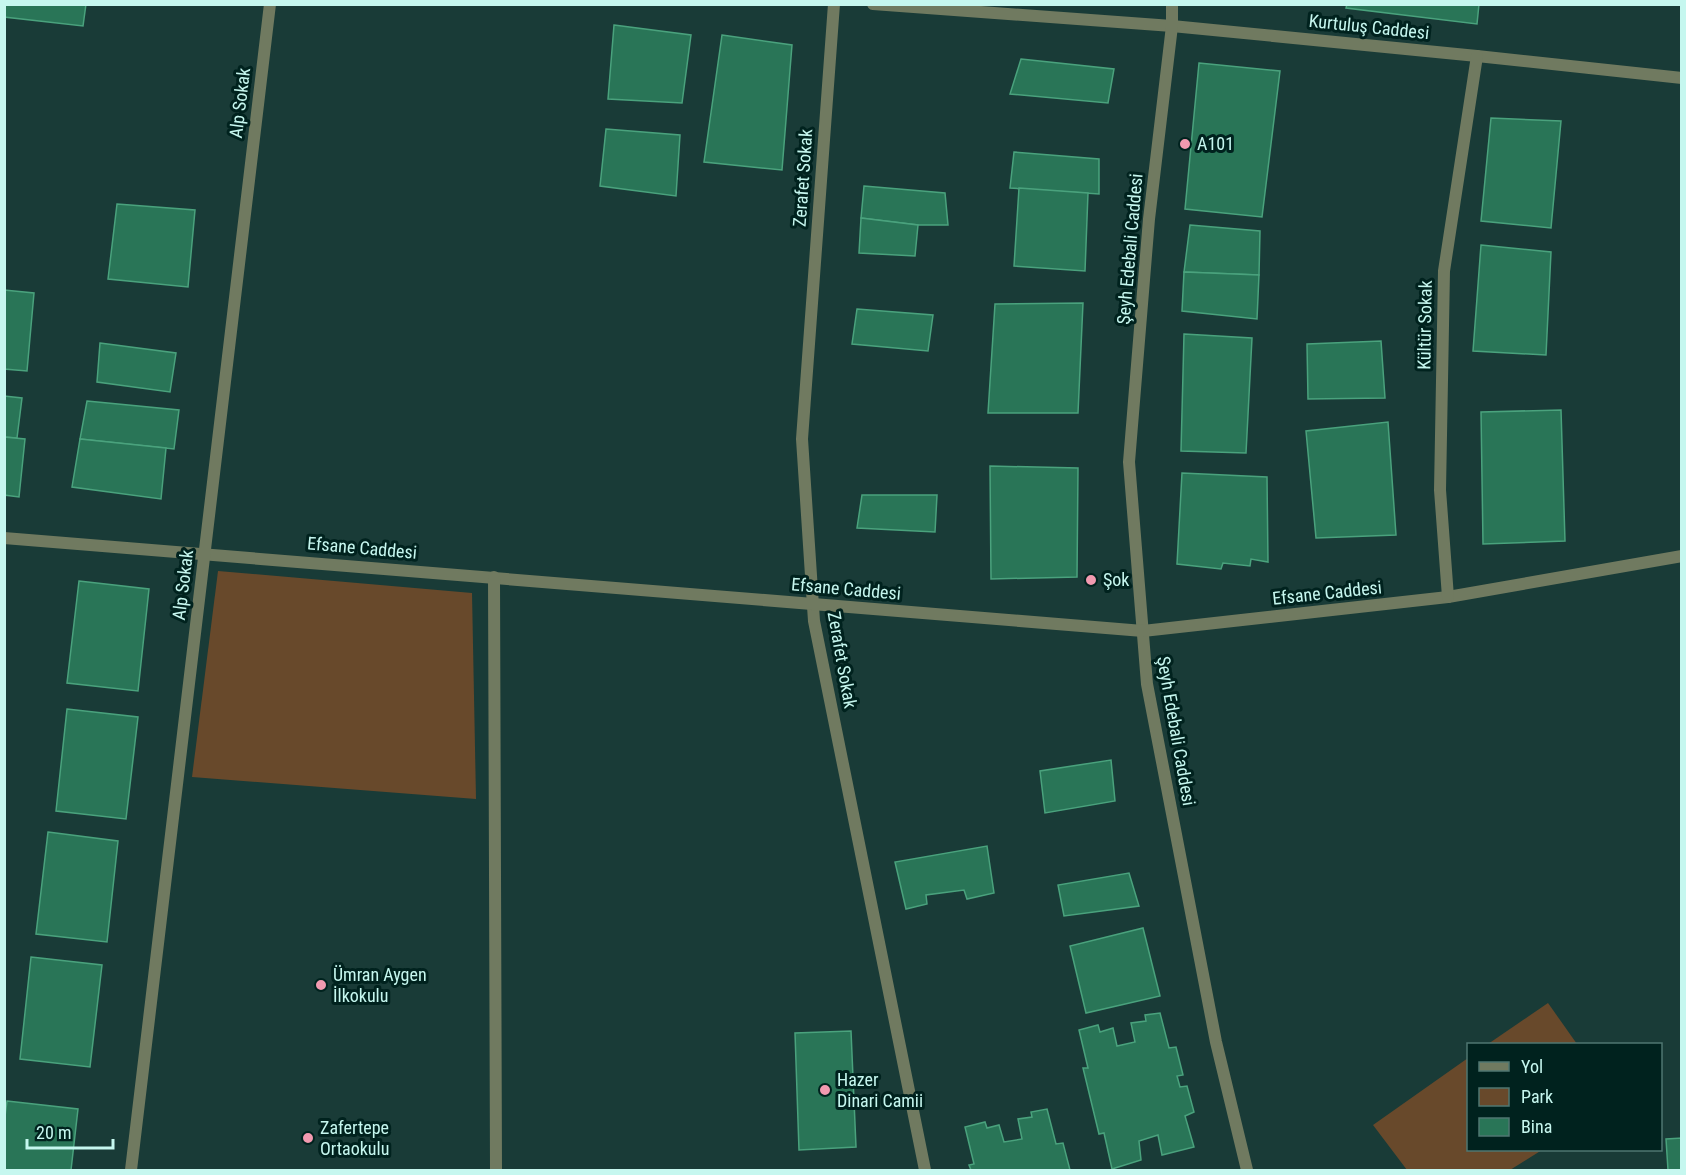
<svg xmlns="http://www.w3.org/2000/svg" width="1686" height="1175" font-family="'Roboto Condensed',sans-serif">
  <rect width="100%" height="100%" fill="#193b37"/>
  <!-- green -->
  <g fill="#68492b">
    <polygon points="218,571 472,593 476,799 192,777"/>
    <polygon points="1548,1003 1577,1044 1488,1044"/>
    <polygon points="1468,1058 1468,1150 1542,1150 1510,1170 1407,1170 1373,1125"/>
  </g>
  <!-- building -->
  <g fill="#297557" stroke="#4aa27d" stroke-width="1.5">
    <polygon points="4,4 86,4 83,26 4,17"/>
    <polygon points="1347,4 1479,4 1477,24 1346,8"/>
    <polygon points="614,25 691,35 682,103 608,99"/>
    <polygon points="722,35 792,45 782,170 704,162"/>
    <polygon points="1021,59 1114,69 1108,103 1010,94"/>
    <polygon points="1199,63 1280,71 1262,217 1185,209"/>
    <polygon points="1491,118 1561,121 1551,228 1481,221"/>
    <polygon points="606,129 680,135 676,196 600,186"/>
    <polygon points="1014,152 1099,159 1099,194 1010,188"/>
    <polygon points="864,186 945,193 948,225 918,225 861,218"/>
    <polygon points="1019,188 1088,193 1085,271 1014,266"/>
    <polygon points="117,204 195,210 188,287 108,279"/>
    <polygon points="861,218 918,225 915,256 859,253"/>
    <polygon points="1190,225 1260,231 1259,275 1184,272"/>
    <polygon points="1481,245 1551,252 1546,355 1473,351"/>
    <polygon points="1184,272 1259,275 1257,319 1182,311"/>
    <polygon points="4,290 34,293 27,371 4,369"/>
    <polygon points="1083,303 1078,413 988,413 995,304"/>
    <polygon points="857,309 933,315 928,351 852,344"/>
    <polygon points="1184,334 1252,338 1246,453 1181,451"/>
    <polygon points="1381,341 1385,398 1308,399 1307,344"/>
    <polygon points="100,343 176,353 170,392 97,382"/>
    <polygon points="4,396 22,398 17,438 4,437"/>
    <polygon points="87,401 179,410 174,449 80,439"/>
    <polygon points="1561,410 1565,541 1483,544 1481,412"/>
    <polygon points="1388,422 1396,535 1316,538 1306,431"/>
    <polygon points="4,437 25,439 19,497 4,495"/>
    <polygon points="80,439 166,448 161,499 72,487"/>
    <polygon points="990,466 1078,468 1077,577 991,579"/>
    <polygon points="1182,473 1267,477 1268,562 1251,559 1250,566 1223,563 1221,569 1177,564"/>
    <polygon points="862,495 937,495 935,532 857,528"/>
    <polygon points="79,581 149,589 138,691 67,683"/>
    <polygon points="67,709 138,717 126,819 56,811"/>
    <polygon points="1111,760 1115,801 1045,813 1040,771"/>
    <polygon points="48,832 118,841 107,942 36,934"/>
    <polygon points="987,846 994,893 967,899 964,890 926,895 927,904 906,909 895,862"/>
    <polygon points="1129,873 1139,906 1064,916 1058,885"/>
    <polygon points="1143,928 1160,996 1086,1013 1070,946"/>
    <polygon points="31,957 102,965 90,1067 20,1059"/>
    <polygon points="1160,1013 1169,1048 1176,1047 1183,1075 1177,1076 1180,1087 1187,1086 1194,1112 1185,1116 1194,1147 1162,1155 1158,1135 1139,1141 1141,1160 1112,1169 1104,1133 1099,1134 1083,1068 1088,1068 1079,1030 1098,1025 1100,1032 1113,1028 1117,1046 1135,1042 1131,1023 1146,1021 1145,1015"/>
    <polygon points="851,1031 856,1147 799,1150 795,1033"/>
    <polygon points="7,1101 78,1109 71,1170 4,1170 4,1124"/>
    <polygon points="1047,1109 1056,1144 1063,1143 1070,1170 971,1170 969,1165 974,1164 965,1127 985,1122 987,1128 999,1125 1004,1142 1022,1139 1018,1119 1032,1117 1031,1112"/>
    <polygon points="1682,1138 1682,1170 1668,1170 1666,1139"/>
  </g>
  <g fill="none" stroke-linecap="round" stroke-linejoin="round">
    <!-- street -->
    <g stroke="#707a60" stroke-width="12">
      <polyline points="834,4 802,439 814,621 925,1170"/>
      <polyline points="873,4 1172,26 1477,56 1682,78"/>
      <polyline points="1172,4 1172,26 1149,219 1129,462 1147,684 1216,1042 1247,1170"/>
      <polyline points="4,538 1143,631 1448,597 1682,556"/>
      <polyline points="494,577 496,1170"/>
      <polyline points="1448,597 1440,490 1444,271 1477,56"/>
      <polyline points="131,1170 270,4"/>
    </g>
  </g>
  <!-- markers -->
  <g fill="#f29ab0" stroke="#00221e" stroke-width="2">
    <circle cx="1185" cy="144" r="6"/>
    <circle cx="1091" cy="580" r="6"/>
    <circle cx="321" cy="985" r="6"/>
    <circle cx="825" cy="1090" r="6"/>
    <circle cx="308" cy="1138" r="6"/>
  </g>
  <g text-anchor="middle" stroke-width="6" stroke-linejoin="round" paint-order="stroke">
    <!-- street labels -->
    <g font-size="18" fill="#c6f7ef" stroke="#00221e">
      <text transform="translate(1369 27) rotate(6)" y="6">Kurtuluş Caddesi</text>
      <text transform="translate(240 103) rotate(-83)" y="6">Alp Sokak</text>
      <text transform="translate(803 178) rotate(-86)" y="6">Zerafet Sokak</text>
      <text transform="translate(1130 249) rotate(-85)" y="6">Şeyh Edebali Caddesi</text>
      <text transform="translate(1425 325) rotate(-89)" y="6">Kültür Sokak</text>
      <text transform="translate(362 548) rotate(5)" y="6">Efsane Caddesi</text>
      <text transform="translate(183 585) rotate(-83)" y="6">Alp Sokak</text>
      <text transform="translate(846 589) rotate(5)" y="6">Efsane Caddesi</text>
      <text transform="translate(1327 593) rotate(-6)" y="6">Efsane Caddesi</text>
      <text transform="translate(842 660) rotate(80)" y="6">Zerafet Sokak</text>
      <text transform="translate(1176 731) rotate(80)" y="6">Şeyh Edebali Caddesi</text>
    </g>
    <!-- poi labels -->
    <g font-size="18" fill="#c6f7ef" stroke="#00221e" text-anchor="start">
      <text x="1197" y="150">A101</text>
      <text x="1103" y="586">Şok</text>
      <text x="333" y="981">Ümran Aygen<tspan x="333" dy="21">İlkokulu</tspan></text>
      <text x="837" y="1086">Hazer<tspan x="837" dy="21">Dinari Camii</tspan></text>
      <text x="320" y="1134">Zafertepe<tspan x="320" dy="21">Ortaokulu</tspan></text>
    </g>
  </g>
  <!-- border -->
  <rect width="1686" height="1175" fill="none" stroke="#c6f7ef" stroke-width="12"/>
  <!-- legend -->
  <rect x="1467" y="1043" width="195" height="108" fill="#00221e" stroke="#4f7772" stroke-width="1.5"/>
  <rect x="1479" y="1062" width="30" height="9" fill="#707a60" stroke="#4f7772" stroke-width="1.5"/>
  <text x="1521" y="1073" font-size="18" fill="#c6f7ef">Yol</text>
  <rect x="1479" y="1088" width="30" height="18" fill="#68492b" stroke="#4f7772" stroke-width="1.5"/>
  <text x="1521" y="1103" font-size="18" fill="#c6f7ef">Park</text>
  <rect x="1479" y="1118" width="30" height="18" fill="#297557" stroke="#4f7772" stroke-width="1.5"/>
  <text x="1521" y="1133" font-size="18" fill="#c6f7ef">Bina</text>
  <!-- scale -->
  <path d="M27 1139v9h86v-9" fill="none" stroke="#c6f7ef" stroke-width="3"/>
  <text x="36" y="1139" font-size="18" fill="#c6f7ef" stroke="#00221e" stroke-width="4.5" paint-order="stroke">20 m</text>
</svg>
